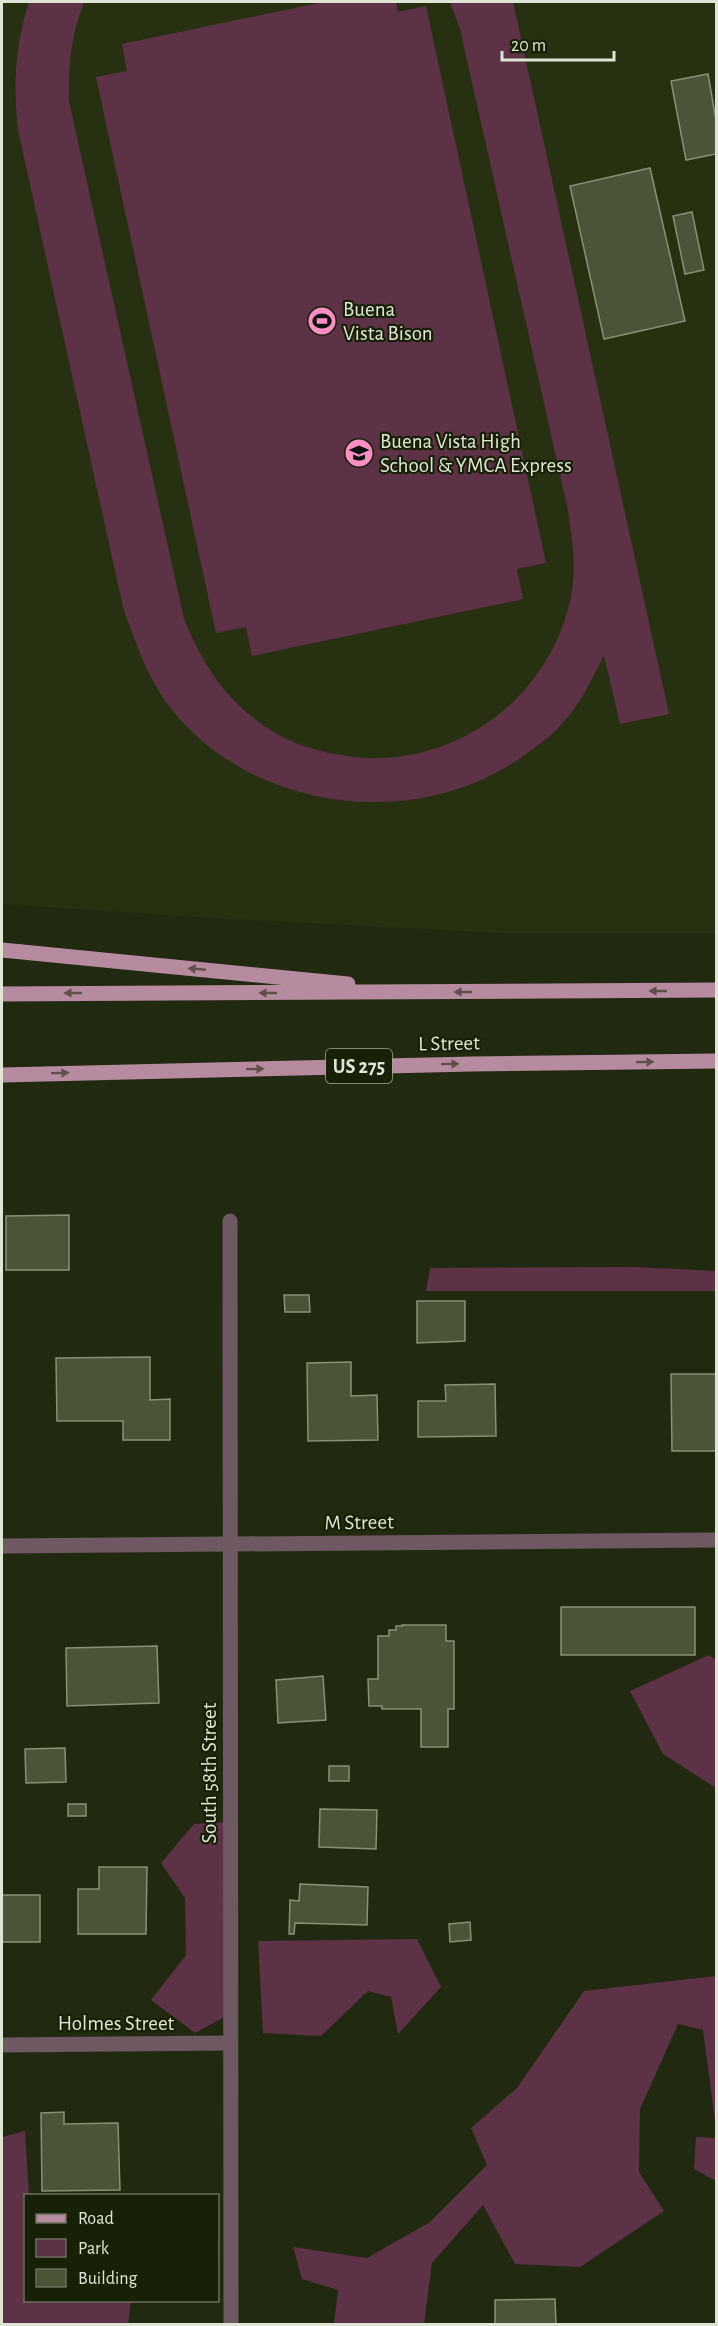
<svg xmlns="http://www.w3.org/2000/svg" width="718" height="2326" font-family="'Alegreya Sans',sans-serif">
  <rect width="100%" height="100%" fill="#212911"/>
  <!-- built -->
  <polygon fill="#273112" points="2,2 716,2 716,933 500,933 194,917 2,904"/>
  <!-- green -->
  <g fill="#5d3247">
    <path d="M 29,2 L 84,2 C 71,36 68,64 69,101 L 184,619 C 204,668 229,705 275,733 C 294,744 314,750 335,754 C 443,777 550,704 571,596 C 577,567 572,539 568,510 L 460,29 L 450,2 L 513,2 L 669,714 L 620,724 L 604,655 C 592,680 580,704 561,725 C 552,736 538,745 526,754 C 419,833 251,813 169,706 C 147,677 135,641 123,607 L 18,130 C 13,85 15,45 29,2 Z"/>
    <polygon points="323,2 396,2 398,12 426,6 546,563 517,569 523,599 252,656 246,627 216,633 96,77 127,71 122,44"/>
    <polygon points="634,1267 716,1271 716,1291 426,1291 430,1268"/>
    <polygon points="709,1655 716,1660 716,1788 663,1754 630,1691"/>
    <polygon points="227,1822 228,2015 195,2033 151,2000 186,1955 185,1898 161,1863 194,1824"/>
    <polygon points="417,1939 441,1987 398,2034 391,1997 368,1991 321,2036 263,2033 258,1941"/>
    <polygon points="716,1976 716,2128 703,2030 678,2024 640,2109 639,2172 664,2211 580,2267 515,2264 483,2205 432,2263 424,2324 334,2324 338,2290 302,2279 293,2247 367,2258 430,2222 487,2165 471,2128 517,2088 584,1991"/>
    <polygon points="25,2131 29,2195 26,2196 26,2300 131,2301 128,2324 2,2324 2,2137"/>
    <polygon points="696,2137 716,2138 716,2181 694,2169"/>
  </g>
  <!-- building -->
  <g fill="#4a5439" stroke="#869175" stroke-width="1.5">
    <polygon points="708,74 716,120 716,154 686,160 671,81"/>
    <polygon points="650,168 685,321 604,339 570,186"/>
    <polygon points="692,212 704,270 685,274 673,216"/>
    <polygon points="69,1215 69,1270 6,1270 6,1216"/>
    <polygon points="284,1295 309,1295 310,1312 285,1312"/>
    <polygon points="417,1301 465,1301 465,1341 417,1343"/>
    <polygon points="150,1357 150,1400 170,1399 170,1440 123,1440 123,1421 57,1421 56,1358"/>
    <polygon points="351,1362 351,1396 377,1395 378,1440 308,1441 307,1363"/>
    <polygon points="671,1374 716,1374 716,1451 672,1451"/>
    <polygon points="495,1384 496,1436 418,1437 418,1401 446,1401 445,1385"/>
    <rect x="561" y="1607" width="134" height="48"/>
    <polygon points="402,1625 446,1625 446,1641 454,1641 454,1709 448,1709 448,1747 421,1747 421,1709 382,1709 382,1706 369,1706 368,1679 378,1679 378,1636 389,1636 389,1630 396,1630 396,1626 402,1626"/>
    <polygon points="157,1646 159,1703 67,1706 66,1648"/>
    <polygon points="323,1676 326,1720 278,1723 276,1680"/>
    <polygon points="65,1748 66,1782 26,1783 25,1749"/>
    <rect x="329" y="1766" width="20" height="15"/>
    <rect x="68" y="1804" width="18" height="12"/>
    <polygon points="320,1809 377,1810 376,1849 319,1847"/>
    <polygon points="99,1867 147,1867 146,1934 78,1934 78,1889 99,1889"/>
    <polygon points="300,1884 368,1887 367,1925 295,1923 294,1934 289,1934 290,1900 299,1901"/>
    <rect x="2" y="1895" width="38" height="47"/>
    <polygon points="470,1922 471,1940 450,1942 449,1924"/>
    <polygon points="64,2112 64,2124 118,2123 120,2190 42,2191 41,2113"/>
    <polygon points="555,2299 556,2324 495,2324 495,2300"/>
  </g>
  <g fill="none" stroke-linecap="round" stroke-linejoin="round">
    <!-- street -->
    <g stroke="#6e5962" stroke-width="15">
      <polyline points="230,1221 231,2324"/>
      <polyline points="2,1546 716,1540"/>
      <polyline points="2,2045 230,2043"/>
    </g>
    <!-- primary -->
    <g stroke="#b78b9f" stroke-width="15">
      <polyline points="2,950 348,984"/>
      <polyline points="2,994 716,990"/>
      <polyline points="2,1075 473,1064 716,1061"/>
    </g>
  </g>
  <!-- one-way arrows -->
  <defs><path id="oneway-solid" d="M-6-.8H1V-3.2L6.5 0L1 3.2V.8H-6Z" transform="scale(1.5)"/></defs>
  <g fill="#60504b">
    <use href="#oneway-solid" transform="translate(197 969) rotate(-175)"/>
    <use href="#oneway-solid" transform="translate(658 991) rotate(180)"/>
    <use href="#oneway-solid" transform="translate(463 992) rotate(180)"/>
    <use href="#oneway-solid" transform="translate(73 993) rotate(180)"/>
    <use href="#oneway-solid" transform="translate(268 993) rotate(180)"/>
    <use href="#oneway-solid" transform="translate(645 1062) rotate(-1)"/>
    <use href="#oneway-solid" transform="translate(450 1064) rotate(-1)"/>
    <use href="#oneway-solid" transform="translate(255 1069) rotate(-1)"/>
    <use href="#oneway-solid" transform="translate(60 1073) rotate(-1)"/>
  </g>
  <!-- icons -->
  <defs>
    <g id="stadium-disc" transform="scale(1.5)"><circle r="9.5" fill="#fb8fc4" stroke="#182007"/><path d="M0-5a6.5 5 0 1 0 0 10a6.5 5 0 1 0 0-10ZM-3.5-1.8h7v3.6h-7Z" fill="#111"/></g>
    <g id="school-disc" transform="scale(1.5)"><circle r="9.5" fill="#fb8fc4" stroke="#182007"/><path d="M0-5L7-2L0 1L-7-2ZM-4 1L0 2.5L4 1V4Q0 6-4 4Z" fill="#111"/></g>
  </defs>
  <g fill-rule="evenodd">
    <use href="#stadium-disc" x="322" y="321"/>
    <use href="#school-disc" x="359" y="453"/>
  </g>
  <g text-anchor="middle" stroke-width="4.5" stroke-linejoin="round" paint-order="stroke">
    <!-- shield labels -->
    <rect fill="#182007" stroke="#a3aa97" stroke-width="1.5" x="326" y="1049" width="66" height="34" rx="4.5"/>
    <g font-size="20" font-weight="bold" fill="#dee5d5">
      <text x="359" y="1073">US 275</text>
    </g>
    <!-- poi labels -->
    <g font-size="21" fill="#dee5d5" stroke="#182007" text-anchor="start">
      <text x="343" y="316">Buena<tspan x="343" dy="24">Vista Bison</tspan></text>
      <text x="380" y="448">Buena Vista High<tspan x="380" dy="24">School &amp; YMCA Express</tspan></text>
    </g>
    <!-- street labels -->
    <g font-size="21" fill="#dee5d5" stroke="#182007">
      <text transform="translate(449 1043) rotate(-1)" y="7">L Street</text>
      <text transform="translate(359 1522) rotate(-1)" y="7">M Street</text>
      <text transform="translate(209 1773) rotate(-90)" y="7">South 58th Street</text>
      <text x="116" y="2030">Holmes Street</text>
    </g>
  </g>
  <!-- border -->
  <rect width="718" height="2326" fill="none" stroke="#dee5d5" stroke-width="6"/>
  <!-- legend -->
  <rect x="24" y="2194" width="195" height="108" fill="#182007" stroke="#676f59" stroke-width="1.5"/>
  <rect x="36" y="2214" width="30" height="9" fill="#b78b9f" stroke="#676f59" stroke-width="1.5"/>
  <text x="78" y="2224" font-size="18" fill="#dee5d5">Road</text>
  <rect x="36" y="2239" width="30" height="18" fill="#5d3247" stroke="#676f59" stroke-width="1.5"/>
  <text x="78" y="2254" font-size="18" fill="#dee5d5">Park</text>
  <rect x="36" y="2269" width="30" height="18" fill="#4a5439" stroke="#676f59" stroke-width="1.5"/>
  <text x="78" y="2284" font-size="18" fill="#dee5d5">Building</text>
  <!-- scale -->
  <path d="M502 51v9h112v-9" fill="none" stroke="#dee5d5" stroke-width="3"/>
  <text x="511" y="51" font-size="18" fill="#dee5d5" stroke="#182007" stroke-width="4.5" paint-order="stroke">20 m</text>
</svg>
